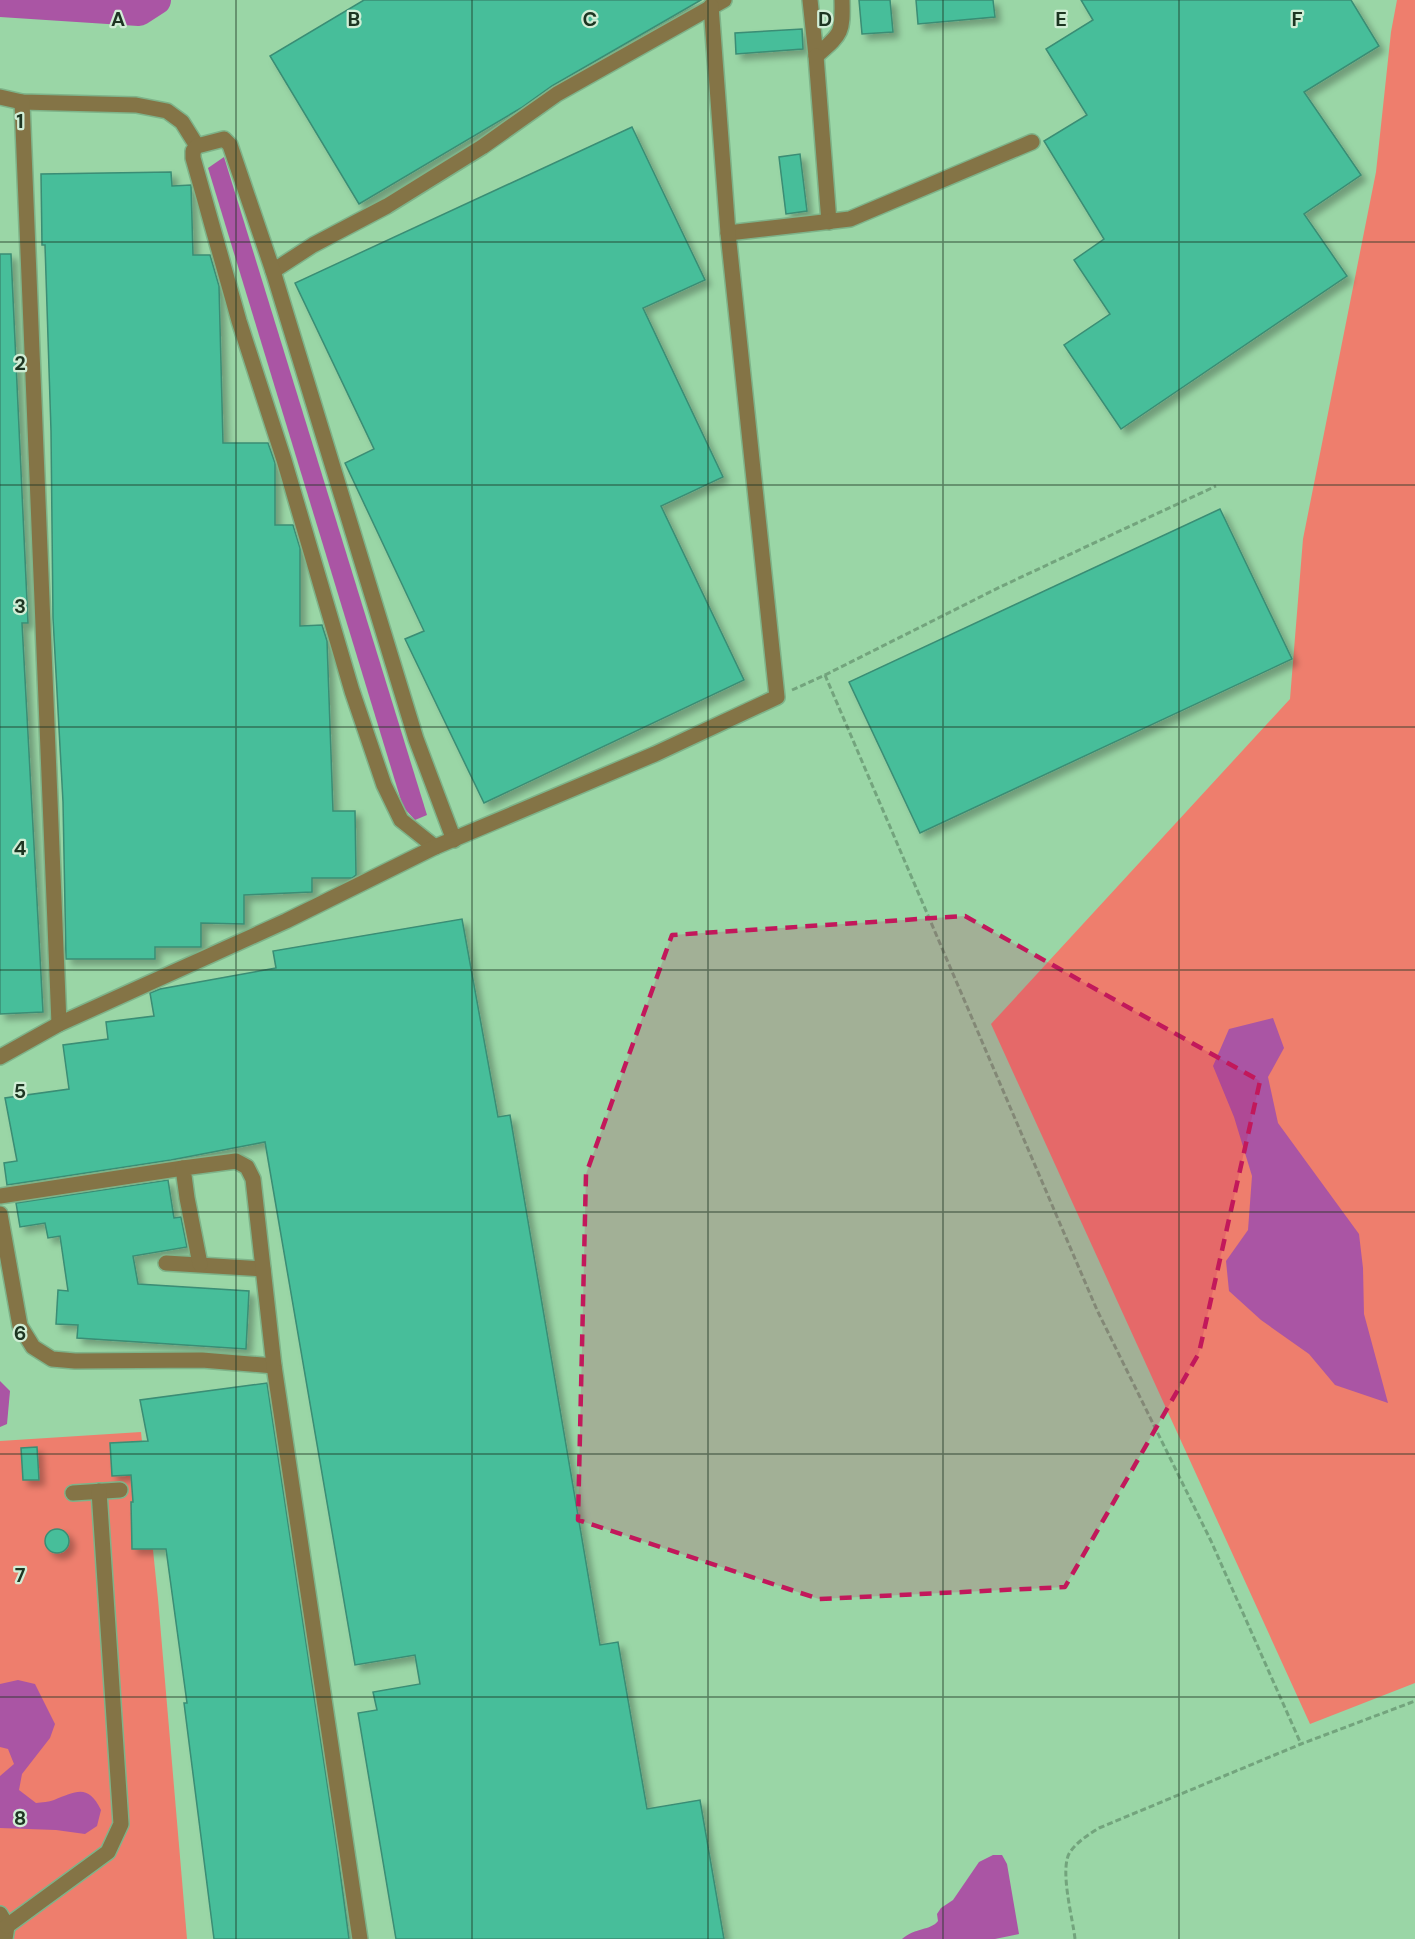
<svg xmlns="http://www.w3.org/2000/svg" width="1415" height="1939" font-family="'DM Sans',sans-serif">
  <defs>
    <filter id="shadow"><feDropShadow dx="5.5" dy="5.5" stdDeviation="3" flood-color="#0004"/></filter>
  </defs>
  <rect width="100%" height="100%" fill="#9ad6a6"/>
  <!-- green -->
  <g fill="#ee7e6d">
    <polygon points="1397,0 1415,0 1415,1683 1310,1724 991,1024 1290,699 1303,539 1376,172 1391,32"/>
    <polygon points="141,1432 158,1599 187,1939 0,1939 0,1441"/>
  </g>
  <!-- water -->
  <g fill="#aa55a4">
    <polygon points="224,157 427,815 415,820 403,807 208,168"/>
    <polygon points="1273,1018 1284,1048 1268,1077 1278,1123 1359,1234 1363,1268 1364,1314 1388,1403 1335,1385 1309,1354 1261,1320 1229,1291 1226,1261 1248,1230 1252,1176 1234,1117 1213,1066 1229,1029"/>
    <polygon points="0,1381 10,1391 7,1424 0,1427"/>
    <path d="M 18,1680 L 35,1684 L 55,1724 L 50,1738 L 22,1774 L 19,1790 L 36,1803 C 42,1802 49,1802 54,1800 C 77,1791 88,1784 101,1810 L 97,1826 L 85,1834 L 56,1830 L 0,1828 L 0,1776 L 14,1764 L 8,1749 L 0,1747 L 0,1684 Z"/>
    <path d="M 993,1855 L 1002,1855 L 1007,1864 L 1019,1934 L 995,1939 L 902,1939 C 916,1927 930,1931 938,1921 L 937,1914 L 941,1908 L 953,1900 L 979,1862 Z"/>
  </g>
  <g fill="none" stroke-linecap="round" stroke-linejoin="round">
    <!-- river -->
    <polyline stroke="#aa55a4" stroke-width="30" points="0,2 139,11 156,0"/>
  </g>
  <!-- building -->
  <g fill="#46be9a" stroke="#3a8d74" stroke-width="1.5" filter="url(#shadow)">
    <polygon points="364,0 701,0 552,86 521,108 359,204 270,56"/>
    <polygon points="859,0 890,0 893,32 862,34"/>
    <polygon points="916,0 993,0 995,17 918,24"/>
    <polygon points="1081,0 1351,0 1379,46 1304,92 1361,175 1304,214 1347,276 1121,429 1064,345 1110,314 1074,260 1104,239 1044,141 1087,115 1046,49 1093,20"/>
    <polygon points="802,29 803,49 736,54 735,33"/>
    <polygon points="632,127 705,280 643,308 723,477 661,506 744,680 484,803 405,639 424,631 345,463 374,449 295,283"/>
    <polygon points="800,154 807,211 786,214 779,157"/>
    <polygon points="171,172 172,186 191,185 193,255 210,255 219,286 223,443 268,443 275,463 275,525 293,525 300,548 300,626 322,625 327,641 333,811 355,811 356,875 352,878 312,878 312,892 244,895 244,924 201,923 201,947 155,947 155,959 66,959 63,802 53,618 51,431 45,245 42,245 41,174"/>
    <polygon points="0,254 11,254 28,623 22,623 43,1012 0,1014"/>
    <polygon points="1220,509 1292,659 920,833 849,682"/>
    <polygon points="462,919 498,1117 510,1115 600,1645 618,1642 647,1809 700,1800 724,1939 396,1939 358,1713 377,1710 373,1692 420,1684 415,1655 355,1665 265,1142 171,1160 7,1185 4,1163 17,1161 5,1098 69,1089 63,1045 108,1039 106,1022 154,1016 150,993 160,989 276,968 273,951"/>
    <polygon points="168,1180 174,1218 181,1217 187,1247 133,1256 138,1284 249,1291 246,1349 77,1338 78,1325 56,1324 58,1290 68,1291 60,1236 48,1238 45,1223 20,1227 16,1203"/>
    <polygon points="267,1383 337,1849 349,1939 214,1939 184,1703 187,1703 166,1549 132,1549 131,1502 133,1502 131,1475 112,1476 110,1443 148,1441 140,1400"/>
    <polygon points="37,1447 39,1480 23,1480 21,1448"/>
    <circle cx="57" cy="1541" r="12"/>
  </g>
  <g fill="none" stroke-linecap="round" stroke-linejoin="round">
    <!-- minor casing -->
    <g stroke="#7eb389" stroke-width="18">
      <g id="minor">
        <path d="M 810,0 L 816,56 C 841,34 843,34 842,0"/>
        <polyline points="816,56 829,222"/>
        <polyline points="0,97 22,102 136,105 167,111 182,122 197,146"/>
        <polyline points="22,102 59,1024"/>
        <polyline points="728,233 850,219 1032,142"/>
        <polyline points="273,271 313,245 387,206 482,147 557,94 724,0"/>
        <polyline points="435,847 401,820 384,785 352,691 284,460 239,321 193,158 193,151 197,146 224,139 230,145 273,271 416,739 454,840"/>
        <polyline points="0,1057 59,1024 286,921 435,847 655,754 777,697 728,233 711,6"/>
        <polyline points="0,1196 183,1168"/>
        <polyline points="0,1214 20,1326 33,1347 52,1359 75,1361 202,1360 274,1366"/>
        <polyline points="166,1263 263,1269"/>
        <polyline points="200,1264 187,1198 183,1168 236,1161 247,1167 253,1179 274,1366 360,1939"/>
        <polyline points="73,1493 120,1490"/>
        <polyline points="0,1914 7,1926 5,1939"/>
        <polyline points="7,1926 108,1852 121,1824 99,1491"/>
      </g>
    </g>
    <!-- path -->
    <g stroke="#73a47d" stroke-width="3" stroke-dasharray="6 3" stroke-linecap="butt">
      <polyline points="825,675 1000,587 1216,486"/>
      <polyline points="792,690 825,675 1097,1310 1211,1541 1301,1744"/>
      <path d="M 1075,1939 C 1073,1919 1059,1869 1070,1852 C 1078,1841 1088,1835 1099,1828 L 1301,1744 L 1415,1701"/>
    </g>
    <!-- minor -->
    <use href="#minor" stroke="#847446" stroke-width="15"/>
  </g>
  <!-- marked area -->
  <path fill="#c2185b" fill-opacity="0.2" stroke="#c2185b" stroke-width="4.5" stroke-dasharray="12 8" stroke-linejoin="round" d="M 965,916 L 1260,1081 L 1199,1353 L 1065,1587 L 819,1599 L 578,1520 L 586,1174 L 672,935 Z"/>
  <!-- grid -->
  <path fill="none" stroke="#1d3522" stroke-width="1.5" stroke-opacity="0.55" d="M 236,0 L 236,1939M 472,0 L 472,1939M 708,0 L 708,1939M 943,0 L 943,1939M 1179,0 L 1179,1939M 0,242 L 1415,242M 0,485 L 1415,485M 0,727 L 1415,727M 0,970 L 1415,970M 0,1212 L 1415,1212M 0,1454 L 1415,1454M 0,1697 L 1415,1697"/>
  <g font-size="20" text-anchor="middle" font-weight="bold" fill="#1d3522" stroke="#d1eed6" stroke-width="4.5" stroke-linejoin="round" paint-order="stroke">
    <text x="118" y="26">A</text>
    <text x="354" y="26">B</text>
    <text x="590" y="26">C</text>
    <text x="825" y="26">D</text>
    <text x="1061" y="26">E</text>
    <text x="1297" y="26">F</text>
    <text x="20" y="128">1</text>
    <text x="20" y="370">2</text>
    <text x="20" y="613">3</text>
    <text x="20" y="855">4</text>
    <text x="20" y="1098">5</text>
    <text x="20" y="1340">6</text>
    <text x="20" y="1582">7</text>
    <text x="20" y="1825">8</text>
  </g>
</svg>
